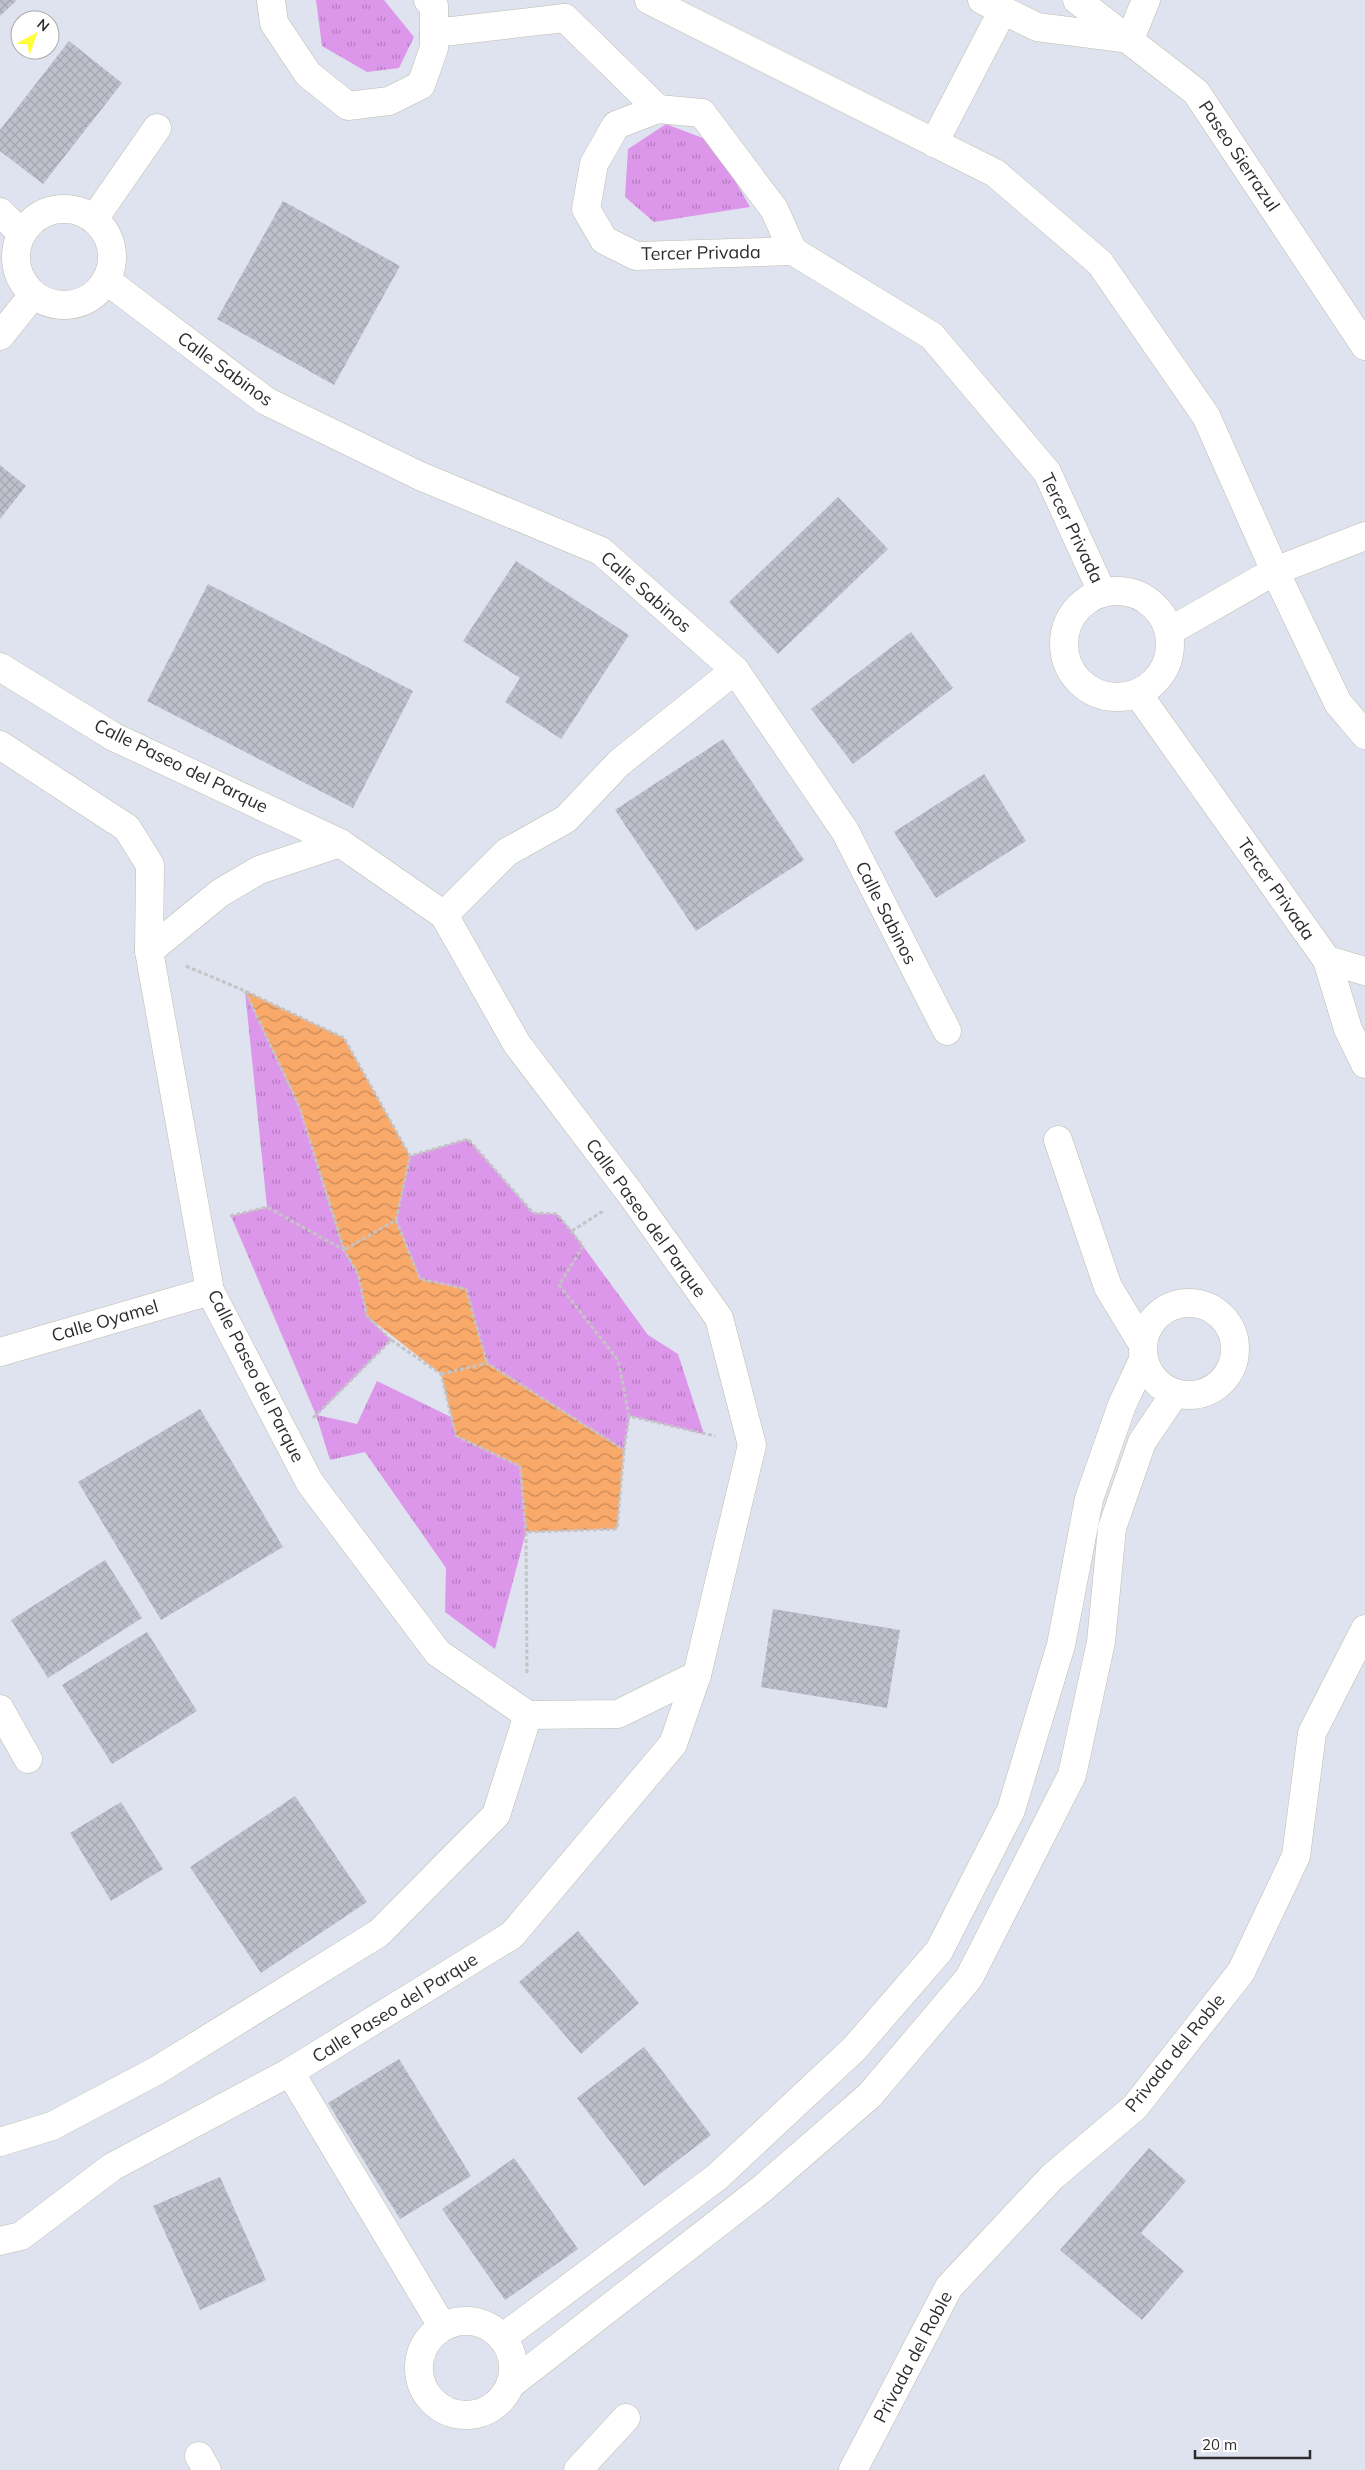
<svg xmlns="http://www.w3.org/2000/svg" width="1365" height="2470" font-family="Mulish,sans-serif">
  <defs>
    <pattern id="grass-tufts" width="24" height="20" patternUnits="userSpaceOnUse" patternTransform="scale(1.25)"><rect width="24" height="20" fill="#dc97ea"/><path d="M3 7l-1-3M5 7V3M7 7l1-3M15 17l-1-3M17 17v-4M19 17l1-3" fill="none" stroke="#b37cbe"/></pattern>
    <pattern id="water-waves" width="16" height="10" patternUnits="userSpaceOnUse" patternTransform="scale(1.25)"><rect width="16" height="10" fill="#f9a96a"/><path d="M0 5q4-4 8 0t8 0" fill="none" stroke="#ca8a58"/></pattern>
    <pattern id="building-cross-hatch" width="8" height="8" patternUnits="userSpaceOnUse" patternTransform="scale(1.25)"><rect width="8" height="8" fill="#bec0cb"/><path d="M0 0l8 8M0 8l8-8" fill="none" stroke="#a4a5af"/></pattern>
  </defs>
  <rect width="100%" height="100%" fill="#dfe3ef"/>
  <!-- grass -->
  <g fill="url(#grass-tufts)">
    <polygon points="316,0 384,0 414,37 399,68 367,72 322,46"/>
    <polygon points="666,124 713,142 750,207 654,222 625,197 628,149"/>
    <polygon points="245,991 299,1106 344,1250 358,1274 367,1316 391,1340 317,1415 357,1424 377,1381 451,1417 456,1436 520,1466 526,1532 495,1649 445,1612 446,1568 365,1452 330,1460 316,1415 231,1216 267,1207"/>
    <polygon points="468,1139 533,1213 557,1214 572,1231 648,1335 678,1354 704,1434 630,1416 624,1450 487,1363 466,1289 420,1279 396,1220 410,1156"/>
  </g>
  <!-- water -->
  <polygon fill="url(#water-waves)" points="245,991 344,1038 410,1156 396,1220 420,1279 466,1289 487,1363 624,1450 617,1529 526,1532 520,1466 456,1436 441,1374 367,1316 358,1274 344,1250 299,1106"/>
  <!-- building -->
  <g fill="url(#building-cross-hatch)">
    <polygon points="0,0 17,0 0,16"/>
    <polygon points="69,41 122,83 43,184 0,151 0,130"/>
    <polygon points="283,201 400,266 334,385 217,319"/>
    <polygon points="0,465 26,486 0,519"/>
    <polygon points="838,497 888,549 778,654 729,602"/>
    <polygon points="516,561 629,635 561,739 505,702 520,678 463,641"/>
    <polygon points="208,584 413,691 353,808 147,701"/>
    <polygon points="911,632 953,688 853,764 811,709"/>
    <polygon points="723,739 804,860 696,931 615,810"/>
    <polygon points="984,774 1026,841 936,898 894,832"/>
    <polygon points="200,1409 283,1547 161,1620 78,1482"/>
    <polygon points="105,1560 142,1618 48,1678 11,1620"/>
    <polygon points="773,1609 900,1630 887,1708 761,1687"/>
    <polygon points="147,1632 197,1711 112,1764 62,1685"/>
    <polygon points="295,1796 367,1902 261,1973 190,1867"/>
    <polygon points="121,1802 163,1869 111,1901 70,1833"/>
    <polygon points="578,1931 639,2003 581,2054 519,1982"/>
    <polygon points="644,2047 711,2135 644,2186 577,2098"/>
    <polygon points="399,2059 471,2176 400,2219 328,2103"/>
    <polygon points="1149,2148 1186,2181 1141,2233 1184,2271 1142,2320 1060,2250"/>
    <polygon points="514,2158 578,2249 505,2300 442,2209"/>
    <polygon points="220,2177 266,2280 200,2310 153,2206"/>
  </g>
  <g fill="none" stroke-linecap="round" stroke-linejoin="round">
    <!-- street casing -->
    <g stroke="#bdbdae" stroke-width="29">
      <g id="street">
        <polyline points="271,0 274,23 308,74 348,106 389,101 421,85 434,48 434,6 428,0"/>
        <polyline points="649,0 995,173 1100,263 1206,416 1275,571 1338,703 1365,735"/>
        <polyline points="982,0 1037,27 1130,39 1146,0"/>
        <polyline points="1077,0 1196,92 1365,346"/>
        <polyline points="565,18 658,109"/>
        <polyline points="434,33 565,18"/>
        <polyline points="934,143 1003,10"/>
        <circle cx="64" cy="257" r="48"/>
        <polyline points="0,212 21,233"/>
        <polyline points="94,219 157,128"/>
        <polyline points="793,251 636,256 604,240 586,209 594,164 616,125 658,109 702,113 774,209 793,251 932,336 1047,472 1102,592"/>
        <polyline points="106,280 266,401 420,476 601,551 735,670 845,831 947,1031"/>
        <polyline points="0,336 33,295"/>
        <circle cx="1117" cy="644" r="53"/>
        <polyline points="1170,631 1275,571 1365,536"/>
        <polyline points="0,667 114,737 340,843 444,915 517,1044 630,1193 719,1318 752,1445 697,1675 673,1744 512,1935 290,2072 112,2167 21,2236 0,2241"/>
        <polyline points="1138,694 1327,960 1348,1029 1365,1064"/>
        <polyline points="0,745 127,828 150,865 149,951 210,1291 310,1483 438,1653 528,1715 618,1714 697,1675"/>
        <polyline points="444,915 507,852 566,819 619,763 735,670"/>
        <polyline points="149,951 220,893 259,870 340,843"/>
        <polyline points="1327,960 1365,971"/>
        <polyline points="1058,1140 1108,1287 1142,1343"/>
        <circle cx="1189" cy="1349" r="46"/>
        <polyline points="0,1352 210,1291"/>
        <polyline points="0,1709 28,1759"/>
        <polyline points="290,2072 442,2326"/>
        <polyline points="0,2142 52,2126 156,2071 379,1933 496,1815 528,1715"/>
        <circle cx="466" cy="2368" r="47"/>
        <polyline points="502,2338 717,2177 854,2049 939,1951 1011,1810 1061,1645 1089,1499 1122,1405 1143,1360"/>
        <polyline points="510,2385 763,2188 870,2095 969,1978 1072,1775 1101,1642 1112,1528 1142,1442 1175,1393"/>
        <polyline points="199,2456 207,2470"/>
        <polyline points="578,2470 626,2418"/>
        <polyline points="853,2470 949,2287 1052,2177 1135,2107 1241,1972 1296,1856 1312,1733 1365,1629"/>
      </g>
    </g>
    <!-- path -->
    <g stroke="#c4c4c4" stroke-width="3" stroke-dasharray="4 2.5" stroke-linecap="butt">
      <polyline points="186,966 245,991 344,1038 410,1156 468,1139 533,1213 557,1214 583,1246 559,1285 618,1360 629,1416"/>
      <polyline points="245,991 299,1106 344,1250 396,1220 420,1279 466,1289 487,1363"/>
      <polyline points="230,1216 267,1207 344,1250 358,1274 367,1316 391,1340"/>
      <polyline points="396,1220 410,1156"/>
      <polyline points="572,1231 603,1211"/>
      <polyline points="441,1374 487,1363 624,1450 629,1416 715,1436"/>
      <polyline points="313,1418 391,1340 441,1374 456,1436 520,1466 526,1532"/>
      <polyline points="527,1673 526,1532 617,1529 624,1450"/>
    </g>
    <!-- street -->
    <use href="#street" stroke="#fff" stroke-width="28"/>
  </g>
  <g text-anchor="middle" stroke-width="4" stroke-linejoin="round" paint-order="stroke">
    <!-- street labels -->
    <g font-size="18" fill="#2d2d2d" stroke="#fff">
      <text transform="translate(1239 156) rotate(56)" y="6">Paseo Sierrazul</text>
      <text transform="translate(701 253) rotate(-1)" y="6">Tercer Privada</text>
      <text transform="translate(225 369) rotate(36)" y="6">Calle Sabinos</text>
      <text transform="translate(1072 528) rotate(64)" y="6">Tercer Privada</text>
      <text transform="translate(646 592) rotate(41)" y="6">Calle Sabinos</text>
      <text transform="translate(181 766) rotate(26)" y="6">Calle Paseo del Parque</text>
      <text transform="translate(1276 889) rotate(55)" y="6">Tercer Privada</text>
      <text transform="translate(886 913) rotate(63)" y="6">Calle Sabinos</text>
      <text transform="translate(646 1218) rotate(54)" y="6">Calle Paseo del Parque</text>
      <text transform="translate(105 1321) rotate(-16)" y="6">Calle Oyamel</text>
      <text transform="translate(256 1376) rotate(63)" y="6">Calle Paseo del Parque</text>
      <text transform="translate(395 2008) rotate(-32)" y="6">Calle Paseo del Parque</text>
      <text transform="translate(1175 2053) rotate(-51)" y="6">Privada del Roble</text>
      <text transform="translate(913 2357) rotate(-62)" y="6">Privada del Roble</text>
    </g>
  </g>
  <!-- north arrow -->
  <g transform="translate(35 35) rotate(40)"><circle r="24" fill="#ffffff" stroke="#ababab"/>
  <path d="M0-4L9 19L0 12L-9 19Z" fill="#fffd3c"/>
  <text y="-8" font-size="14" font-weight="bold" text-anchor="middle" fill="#2d2d2d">N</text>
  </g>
  <!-- scale -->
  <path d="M1195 2450v8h115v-8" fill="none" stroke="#2d2d2d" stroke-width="2.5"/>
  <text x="1202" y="2450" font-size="15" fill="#2d2d2d" stroke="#ffffff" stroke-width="4" paint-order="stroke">20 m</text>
</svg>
